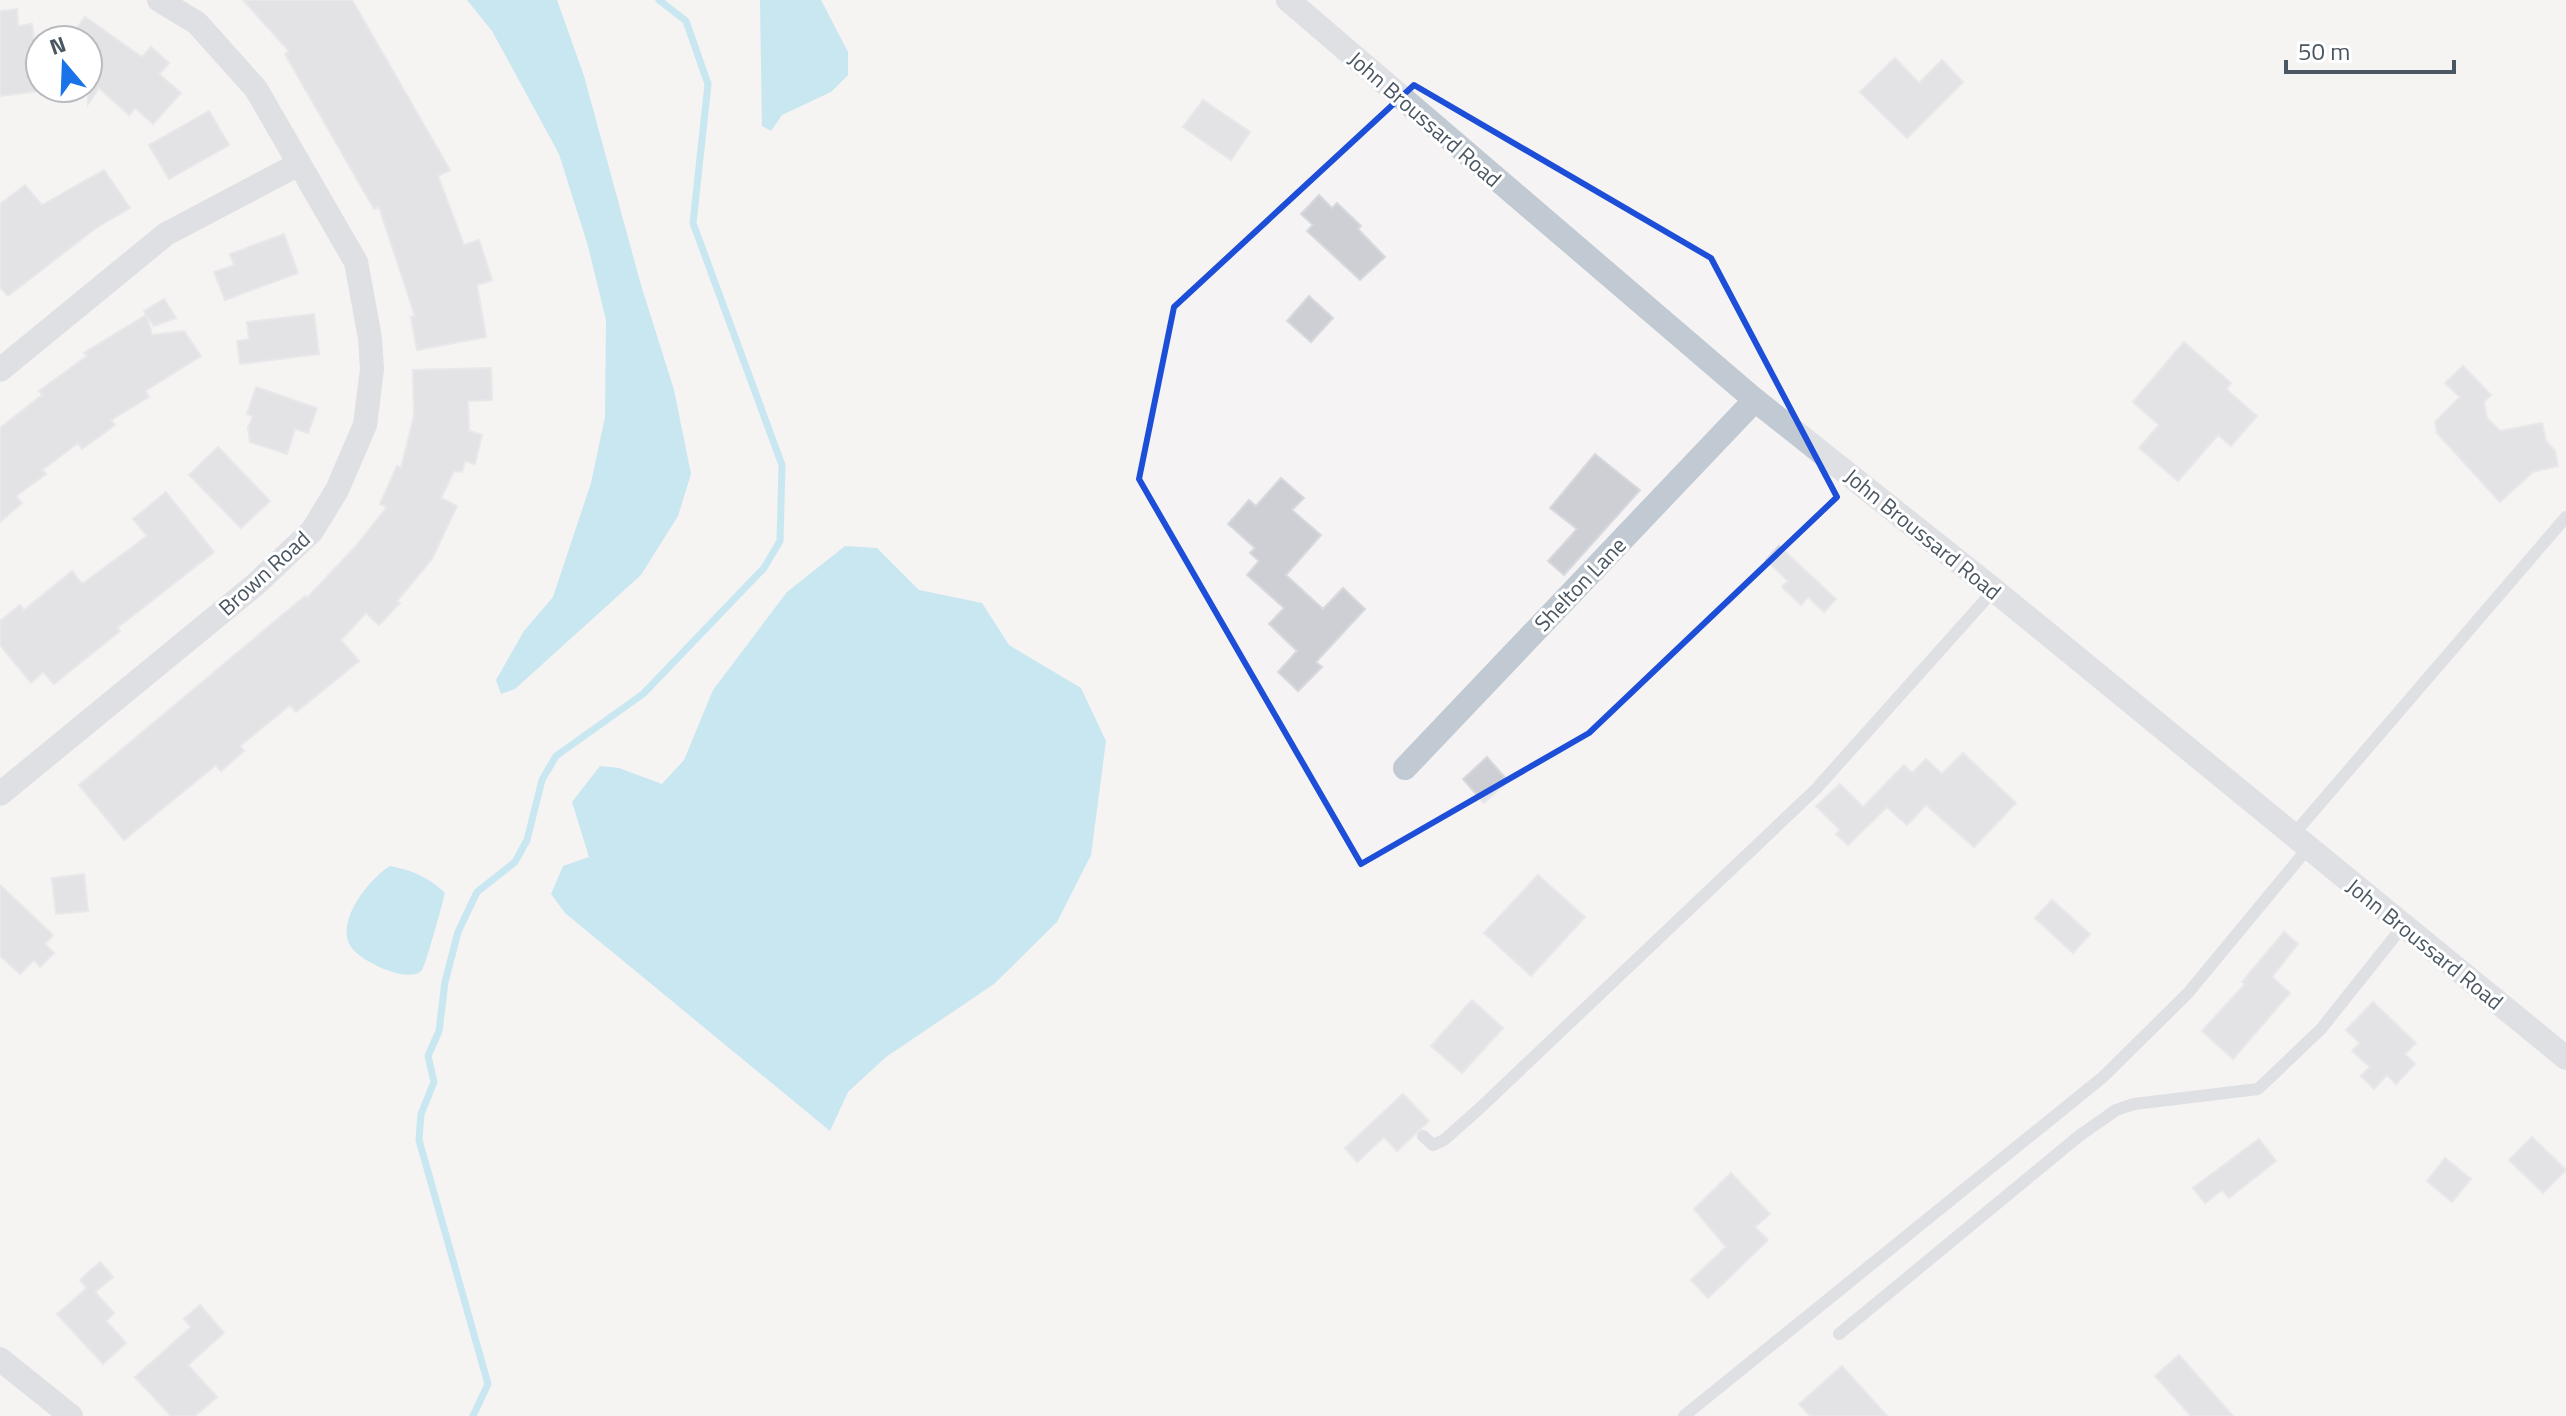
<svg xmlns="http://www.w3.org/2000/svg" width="2566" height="1416" font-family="'Titillium Web',sans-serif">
  <rect width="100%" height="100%" fill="#f5f3f3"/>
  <!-- water -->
  <g fill="#90daee">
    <polygon points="467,0 557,0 584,76 641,285 674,390 691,474 678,516 641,575 515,689 501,694 496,680 524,631 553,597 591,483 605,417 606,320 588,246 559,154 492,31"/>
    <polygon points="760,0 821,0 848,52 848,75 831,92 782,115 771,131 762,126"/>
    <polygon points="845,546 877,548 919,590 982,603 1009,645 1081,688 1106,741 1091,855 1057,922 994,984 886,1057 848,1092 830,1131 565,913 551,894 563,866 589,857 572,802 600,766 619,768 662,784 684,760 713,690 787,592"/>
    <path d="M 390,866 C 412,870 430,878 445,893 C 442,905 426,964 422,970 C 409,985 361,961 352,948 C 333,923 370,878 390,866 Z"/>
  </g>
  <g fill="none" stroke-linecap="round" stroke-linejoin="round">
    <!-- stream -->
    <polyline stroke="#90daee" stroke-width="7" points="473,1416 488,1384 419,1140 421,1114 434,1082 428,1056 439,1031 445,982 458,932 477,892 515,862 527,840 542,780 556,756 643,694 764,568 780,541 782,465 693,223 708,84 686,21 659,0"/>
  </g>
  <!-- building -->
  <g fill="#cdcfd5" stroke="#d7d9de" stroke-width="2">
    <polygon points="243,0 352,0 450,170 438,176 464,245 479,240 492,280 477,285 486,337 417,350 411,317 415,316 379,207 374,209 285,54 289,51"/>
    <polygon points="17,9 18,26 32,24 40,91 0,96 0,11"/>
    <polygon points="85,17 142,57 151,47 169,63 159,74 181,93 153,124 135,108 129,115 99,88 88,104 88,40 69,40"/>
    <polygon points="1895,58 1919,83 1942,60 1963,82 1907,138 1860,92"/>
    <polygon points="1203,100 1250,132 1231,160 1183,127"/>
    <polygon points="209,111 229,145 169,179 149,145"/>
    <polygon points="104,170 130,208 96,228 8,296 0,287 0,204 25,185 42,205"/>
    <polygon points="1319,195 1332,208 1337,203 1361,226 1358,229 1385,257 1360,280 1307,231 1313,225 1301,214"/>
    <polygon points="284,234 298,273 225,300 214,272 234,265 230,254"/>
    <polygon points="1309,296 1333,318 1311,342 1287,321"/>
    <polygon points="164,299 176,318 154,326 147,316 152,335 184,331 201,356 145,391 149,397 111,420 115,425 82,449 78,443 42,470 46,474 16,496 22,503 0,522 0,428 42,395 39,391 87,356 84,353 146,315 144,311"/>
    <polygon points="314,314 319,354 240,364 237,341 249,339 247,322"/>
    <polygon points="2184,342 2231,383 2226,389 2257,416 2231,446 2218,435 2178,481 2139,448 2159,425 2133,402"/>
    <polygon points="2463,366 2491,395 2484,402 2487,418 2500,431 2542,423 2546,441 2555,451 2558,466 2533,472 2500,502 2437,433 2435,422 2460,397 2445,383"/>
    <polygon points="491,368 492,400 468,401 469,431 482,435 475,464 465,461 462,472 454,471 441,498 457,506 432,559 397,601 400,603 379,625 366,613 341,640 359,661 296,712 290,705 240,746 244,751 221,771 216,765 124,840 79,785 305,596 307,598 356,546 387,507 380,504 397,466 401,468 414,416 413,370"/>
    <polygon points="256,387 317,408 308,433 295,429 287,454 250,442 248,428 253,416 247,414"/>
    <polygon points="218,447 270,501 241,528 189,475"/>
    <polygon points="1595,454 1640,490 1564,575 1548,561 1577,529 1550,508"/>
    <polygon points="1281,478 1304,498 1292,510 1321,535 1286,575 1323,609 1343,588 1365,609 1316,662 1322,667 1298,691 1278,672 1297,651 1269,624 1284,608 1247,575 1259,561 1250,553 1255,548 1228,524 1249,500 1256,506"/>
    <polygon points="166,492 214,552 117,628 120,631 54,684 43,672 31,683 0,645 0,621 20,605 24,610 72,571 82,584 147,536 133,519"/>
    <polygon points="1779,546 1836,599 1824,612 1808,597 1801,605 1782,587 1788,581 1766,560"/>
    <polygon points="1963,753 2016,803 1974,847 1926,805 1907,825 1887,807 1848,845 1836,834 1840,830 1816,806 1840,784 1863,807 1904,765 1912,773 1926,759 1942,774"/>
    <polygon points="1487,757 1508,781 1484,803 1463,779"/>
    <polygon points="84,874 88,911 56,914 52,878"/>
    <polygon points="1538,875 1585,917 1531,976 1484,933"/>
    <polygon points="0,885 53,935 45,944 54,953 40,967 34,960 20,974 0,956"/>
    <polygon points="2052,900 2090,934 2073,953 2035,918"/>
    <polygon points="2284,932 2298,944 2272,977 2290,993 2233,1059 2202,1031 2245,984 2242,982"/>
    <polygon points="1472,1000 1503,1028 1462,1073 1431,1046"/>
    <polygon points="2373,1002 2416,1043 2405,1054 2415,1064 2396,1084 2387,1075 2374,1089 2361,1076 2370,1067 2352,1051 2360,1043 2346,1030"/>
    <polygon points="1403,1094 1429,1121 1397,1151 1384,1137 1357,1162 1345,1148"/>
    <polygon points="2532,1137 2566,1170 2543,1193 2509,1160"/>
    <polygon points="2259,1139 2276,1161 2229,1198 2222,1190 2205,1203 2193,1188"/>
    <polygon points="2445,1158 2471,1179 2452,1202 2427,1181"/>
    <polygon points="1731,1173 1770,1214 1755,1227 1768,1240 1708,1298 1691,1280 1726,1247 1694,1209"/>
    <polygon points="100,1262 113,1277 95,1292 114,1313 106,1321 126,1343 103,1364 57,1314 87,1288 80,1280"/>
    <polygon points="200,1305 224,1333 188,1365 217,1397 195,1416 171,1416 135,1377 191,1327 184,1319"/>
    <polygon points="2179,1355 2233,1416 2191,1416 2155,1376"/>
    <polygon points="1842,1366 1887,1416 1810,1416 1799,1404"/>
  </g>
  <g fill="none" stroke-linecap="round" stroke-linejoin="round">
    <!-- lane -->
    <g stroke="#c1cad2" stroke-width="12">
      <polyline points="2293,835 2566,517"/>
      <polyline points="1423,1136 1433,1145 1444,1140 1479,1109 1816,789 1994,590"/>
      <polyline points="1839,1334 2079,1136 2116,1110 2134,1104 2258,1089 2321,1029 2403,926"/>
      <polyline points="1684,1416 2103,1077 2188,993 2308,848"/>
    </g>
    <!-- street -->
    <g stroke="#c1cad2" stroke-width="24">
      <polyline points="1288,0 1755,400 1994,590 2566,1058"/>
      <polyline points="0,370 166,234 299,164"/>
      <polyline points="1405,768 1755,400"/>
      <polyline points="0,794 256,584 312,531 337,490 365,425 372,369 370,338 356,262 256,89 197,23 159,0"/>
      <polyline points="0,1359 71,1416"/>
    </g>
  </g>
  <!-- marked area -->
  <path d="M0 0H2566V1416H0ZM 1414,85 L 1711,258 L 1837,497 L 1589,733 L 1361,864 L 1139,479 L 1174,307 Z" fill="#f5f3f3" fill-opacity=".55" fill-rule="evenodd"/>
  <path fill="none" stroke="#1d4ed8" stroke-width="6" stroke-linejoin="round" d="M 1414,85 L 1711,258 L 1837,497 L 1589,733 L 1361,864 L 1139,479 L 1174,307 Z"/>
  <g text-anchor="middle" stroke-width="6" stroke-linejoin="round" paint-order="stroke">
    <!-- street labels -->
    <g font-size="22" fill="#4a5661" stroke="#fff">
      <text transform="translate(1425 119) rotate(41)" y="8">John Broussard Road</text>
      <text transform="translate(1923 534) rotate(39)" y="8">John Broussard Road</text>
      <text transform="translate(264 573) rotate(-42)" y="8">Brown Road</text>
      <text transform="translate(1580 584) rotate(-46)" y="8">Shelton Lane</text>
      <text transform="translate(2425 944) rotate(39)" y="8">John Broussard Road</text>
    </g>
  </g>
  <!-- north arrow -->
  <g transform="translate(64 64) rotate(341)"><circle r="38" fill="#ffffff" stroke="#b7bbc0" stroke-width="2"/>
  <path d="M0-6L14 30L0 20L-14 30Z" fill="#1a73e8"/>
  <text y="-12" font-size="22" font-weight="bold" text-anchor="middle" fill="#4a5661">N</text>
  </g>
  <!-- scale -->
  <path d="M2286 60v12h168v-12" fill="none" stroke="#4a5661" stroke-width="4"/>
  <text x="2298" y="60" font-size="24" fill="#4a5661" stroke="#ffffff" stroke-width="6" paint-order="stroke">50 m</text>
</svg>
